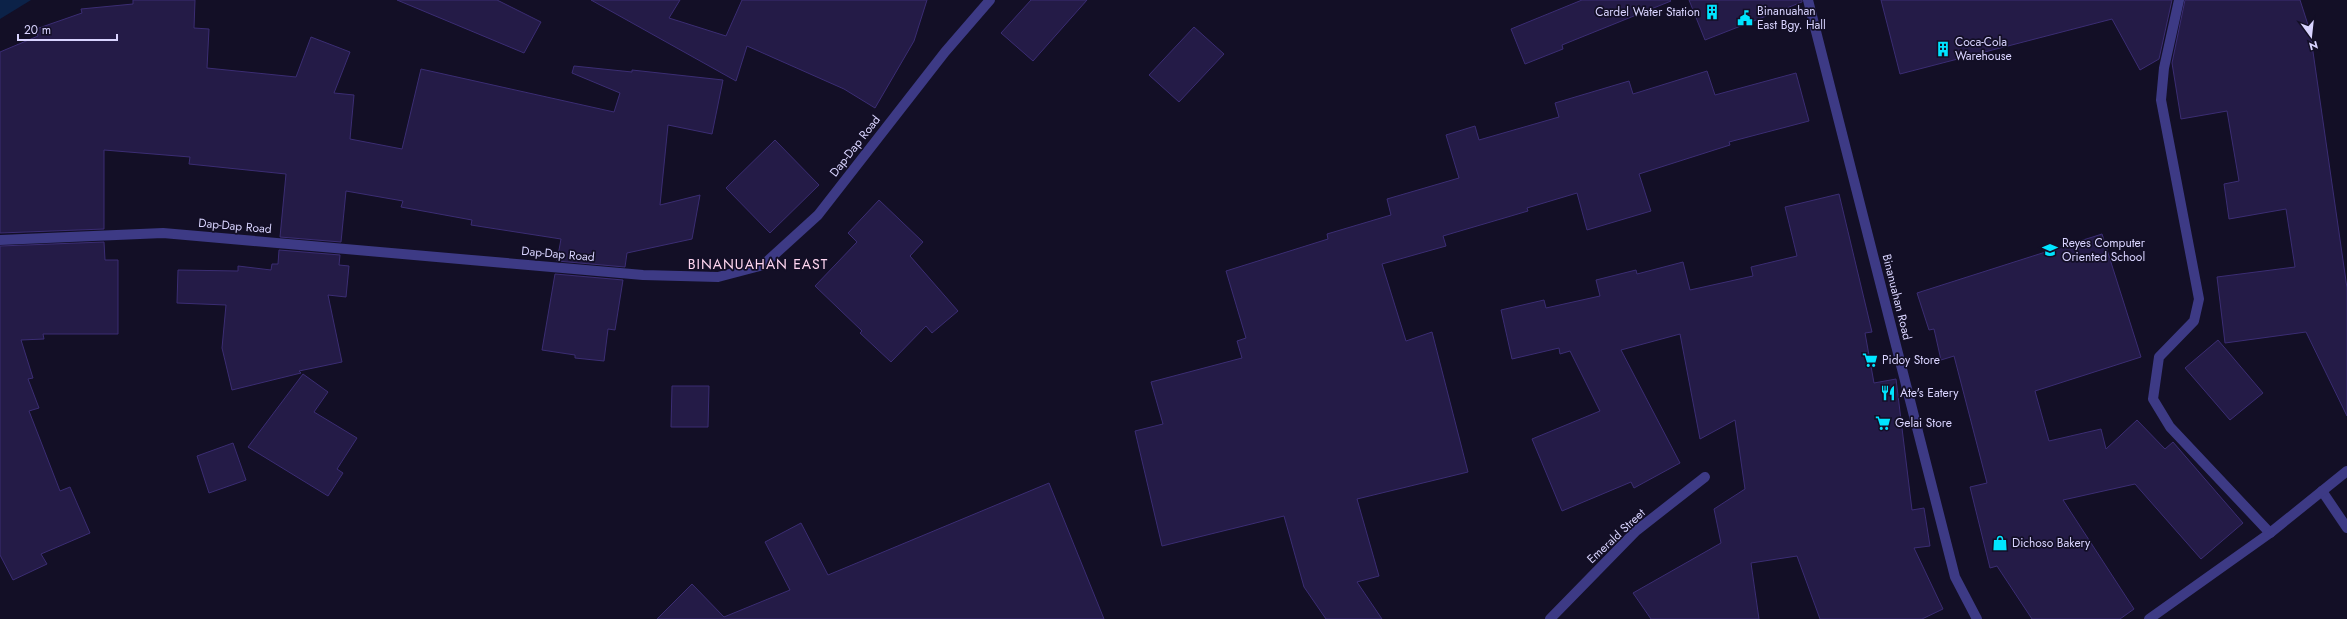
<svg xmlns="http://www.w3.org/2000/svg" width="2347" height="619" font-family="Jost,sans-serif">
  <rect width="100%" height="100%" fill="#130f26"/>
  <!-- water -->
  <polygon fill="#0c2248" points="0,0 31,0 0,19"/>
  <!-- building -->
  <g fill="#241b47" stroke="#3b2d73">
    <polygon points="133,0 195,0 194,28 209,29 207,68 296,77 311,37 350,52 334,93 354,95 350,139 402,149 421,69 614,112 620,93 572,73 574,66 632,72 632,70 723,80 712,134 668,125 660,205 700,195 692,239 627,253 625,267 557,261 561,239 471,225 472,220 401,207 403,201 346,191 341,242 280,237 286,174 189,164 190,157 104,150 104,229 0,233 0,52 38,36 36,29 82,13 81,9 133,4"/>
    <polygon points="397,0 497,0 541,22 524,53"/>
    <polygon points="591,0 680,0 669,18 726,36 742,0 927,0 914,41 875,108 844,89 747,46 736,81"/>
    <polygon points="1031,0 1087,0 1033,61 1001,33"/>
    <polygon points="1582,0 1670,0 1671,1 1562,45 1563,49 1525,64 1511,29"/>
    <polygon points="1689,0 1802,0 1802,2 1705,40"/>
    <polygon points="1881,0 2172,0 2159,59 2140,70 2112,19 1900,74"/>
    <polygon points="2185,0 2300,0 2310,31 2347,288 2347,416 2306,332 2225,343 2217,277 2295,267 2286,209 2229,219 2224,184 2239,181 2227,111 2181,119 2172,63"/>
    <polygon points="1194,27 1224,54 1179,102 1149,75"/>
    <polygon points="1707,71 1715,95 1796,73 1809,121 1729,142 1730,145 1639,174 1651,211 1587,230 1577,193 1527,208 1528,211 1443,236 1446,246 1382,264 1406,341 1432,332 1468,472 1357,499 1379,576 1357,582 1382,619 1326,619 1304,587 1284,516 1162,546 1135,431 1163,424 1151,382 1242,358 1237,341 1246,338 1226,271 1328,239 1327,234 1391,215 1387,199 1459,178 1446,135 1475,126 1479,140 1559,117 1555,103 1629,81 1633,94"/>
    <polygon points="775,140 819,185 770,233 726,188"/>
    <polygon points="1839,194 1872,332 1865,333 1874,383 1896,379 1912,510 1924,508 1930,546 1914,548 1943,609 1922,619 1820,619 1797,556 1751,563 1759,619 1651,619 1633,593 1721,543 1714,509 1745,489 1735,420 1700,439 1680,334 1621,350 1680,463 1634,488 1631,482 1562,511 1532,439 1600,411 1570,351 1560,354 1559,348 1512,359 1501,310 1544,300 1546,308 1600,296 1596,280 1636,270 1637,274 1683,262 1690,290 1753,276 1751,267 1797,256 1785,207"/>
    <polygon points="879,200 923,242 910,256 958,311 932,333 926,326 891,362 860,333 862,331 815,286 857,242 848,233"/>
    <polygon points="2102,234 2141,357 2035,391 2049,441 2101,429 2106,449 2137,420 2165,449 2173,442 2243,523 2201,559 2135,484 2063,500 2134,609 2120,619 2032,619 1997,566 1990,568 1970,487 1987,483 1954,356 1941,360 1934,329 1929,330 1917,293"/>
    <polygon points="104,242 105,260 118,260 118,334 43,334 44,339 21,340 33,378 28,379 39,408 29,411 60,491 70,487 90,533 41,554 47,564 13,580 0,555 0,246"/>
    <polygon points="279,250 340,255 339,265 349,266 346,297 328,295 342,362 299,371 301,373 232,390 222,348 226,305 177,303 178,270 238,271 238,266 271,270 272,264 278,264"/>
    <polygon points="555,274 623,280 615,330 608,329 604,361 575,358 575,355 542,350"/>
    <polygon points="2218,340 2263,393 2230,420 2185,368"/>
    <polygon points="303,374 328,392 314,412 357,438 337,469 343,473 328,496 248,447"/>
    <polygon points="672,386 709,386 708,427 671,427"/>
    <polygon points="233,443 246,480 209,493 197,456"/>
    <polygon points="1049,483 1104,619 657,619 692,584 724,617 790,590 765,542 801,523 828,575"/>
  </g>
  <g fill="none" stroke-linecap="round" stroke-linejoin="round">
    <!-- service -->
    <polyline stroke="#3d3a85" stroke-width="10" points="2322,491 2347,528"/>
    <!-- minor -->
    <g stroke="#3d3a85" stroke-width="10">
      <polyline points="2179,0 2164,68 2161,100 2199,299 2194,321 2159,357 2153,399 2170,427 2270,533"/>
      <polyline points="0,240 163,233 643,275 718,277 763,265 818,215 945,52 990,0"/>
      <polyline points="1550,619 1636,531 1705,477"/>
      <polyline points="2149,619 2270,533 2347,471"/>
    </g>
    <!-- tertiary -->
    <polyline stroke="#3d3a85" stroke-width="10" points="1808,0 1955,577 1977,619"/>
  </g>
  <!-- icons -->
  <defs>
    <g id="building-bare" transform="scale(1.2)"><path d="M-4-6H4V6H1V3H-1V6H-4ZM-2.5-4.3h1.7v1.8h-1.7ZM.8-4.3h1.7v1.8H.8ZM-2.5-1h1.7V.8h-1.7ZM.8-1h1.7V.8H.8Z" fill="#00e5ff" stroke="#130f26" stroke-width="2.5" paint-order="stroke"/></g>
    <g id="civic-bare" transform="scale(1.2)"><path d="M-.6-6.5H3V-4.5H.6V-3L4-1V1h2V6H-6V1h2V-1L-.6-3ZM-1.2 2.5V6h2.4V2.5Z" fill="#00e5ff" stroke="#130f26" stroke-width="2.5" paint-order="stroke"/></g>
    <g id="school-bare" transform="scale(1.2)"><path d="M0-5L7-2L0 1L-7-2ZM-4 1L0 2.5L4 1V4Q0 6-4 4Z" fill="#00e5ff" stroke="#130f26" stroke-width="2.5" paint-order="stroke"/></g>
    <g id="supermarket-bare" transform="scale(1.2)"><path d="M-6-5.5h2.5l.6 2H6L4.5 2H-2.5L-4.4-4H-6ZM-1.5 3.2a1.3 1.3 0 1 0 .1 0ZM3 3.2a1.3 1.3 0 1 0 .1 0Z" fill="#00e5ff" stroke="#130f26" stroke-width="2.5" paint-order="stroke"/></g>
    <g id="restaurant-bare" transform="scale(1.2)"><path d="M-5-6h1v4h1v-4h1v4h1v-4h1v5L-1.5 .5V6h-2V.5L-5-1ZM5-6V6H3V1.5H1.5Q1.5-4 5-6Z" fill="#00e5ff" stroke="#130f26" stroke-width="2.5" paint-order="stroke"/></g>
    <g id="shop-bare" transform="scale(1.2)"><path d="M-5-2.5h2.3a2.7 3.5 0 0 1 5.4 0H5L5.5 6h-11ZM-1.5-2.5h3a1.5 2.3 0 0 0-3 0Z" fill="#00e5ff" stroke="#130f26" stroke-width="2.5" paint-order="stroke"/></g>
  </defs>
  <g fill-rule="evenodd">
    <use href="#building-bare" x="1712" y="12"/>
    <use href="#civic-bare" x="1745" y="18"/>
    <use href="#building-bare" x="1943" y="49"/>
    <use href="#school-bare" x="2050" y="250"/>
    <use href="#supermarket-bare" x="1870" y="360"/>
    <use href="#restaurant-bare" x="1888" y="393"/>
    <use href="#supermarket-bare" x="1883" y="423"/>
    <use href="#shop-bare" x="2000" y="543"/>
  </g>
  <g text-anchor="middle" stroke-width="3.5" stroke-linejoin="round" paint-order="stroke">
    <!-- poi labels -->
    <g font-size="12" fill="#d9d4ff" stroke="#130f26" text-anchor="start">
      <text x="1757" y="15">Binanuahan<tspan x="1757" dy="14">East Bgy. Hall</tspan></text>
      <text x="1700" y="16" text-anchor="end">Cardel Water Station</text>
      <text x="1955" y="46">Coca-Cola<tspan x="1955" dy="14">Warehouse</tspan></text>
      <text x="2062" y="247">Reyes Computer<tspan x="2062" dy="14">Oriented School</tspan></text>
      <text x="1882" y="364">Pidoy Store</text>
      <text x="1900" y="397">Ate's Eatery</text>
      <text x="1895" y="427">Gelai Store</text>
      <text x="2012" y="547">Dichoso Bakery</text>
    </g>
    <!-- street labels -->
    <g font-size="12" fill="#d9d4ff" stroke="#130f26">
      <text transform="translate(855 146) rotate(-52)" y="4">Dap-Dap Road</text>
      <text transform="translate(235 226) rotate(5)" y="4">Dap-Dap Road</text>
      <text transform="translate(558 254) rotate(5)" y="4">Dap-Dap Road</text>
      <text transform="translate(1897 297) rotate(76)" y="4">Binanuahan Road</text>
      <text transform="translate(1616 536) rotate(-43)" y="4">Emerald Street</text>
    </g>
    <!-- quarter labels -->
    <g font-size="14" letter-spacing="1" fill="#ffd6f0" stroke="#130f26">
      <text x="758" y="269">BINANUAHAN EAST</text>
    </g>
  </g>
  <!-- north arrow -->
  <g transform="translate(2311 36) rotate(165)" stroke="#130f26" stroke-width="3" paint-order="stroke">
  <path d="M0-3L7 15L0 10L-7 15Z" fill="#d9d4ff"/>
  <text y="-6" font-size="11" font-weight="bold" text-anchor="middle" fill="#d9d4ff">N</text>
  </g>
  <!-- scale -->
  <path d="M18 34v6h99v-6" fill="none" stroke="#d9d4ff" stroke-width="2"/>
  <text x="24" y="34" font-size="12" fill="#d9d4ff" stroke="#130f26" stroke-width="3" paint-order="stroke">20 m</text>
</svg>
